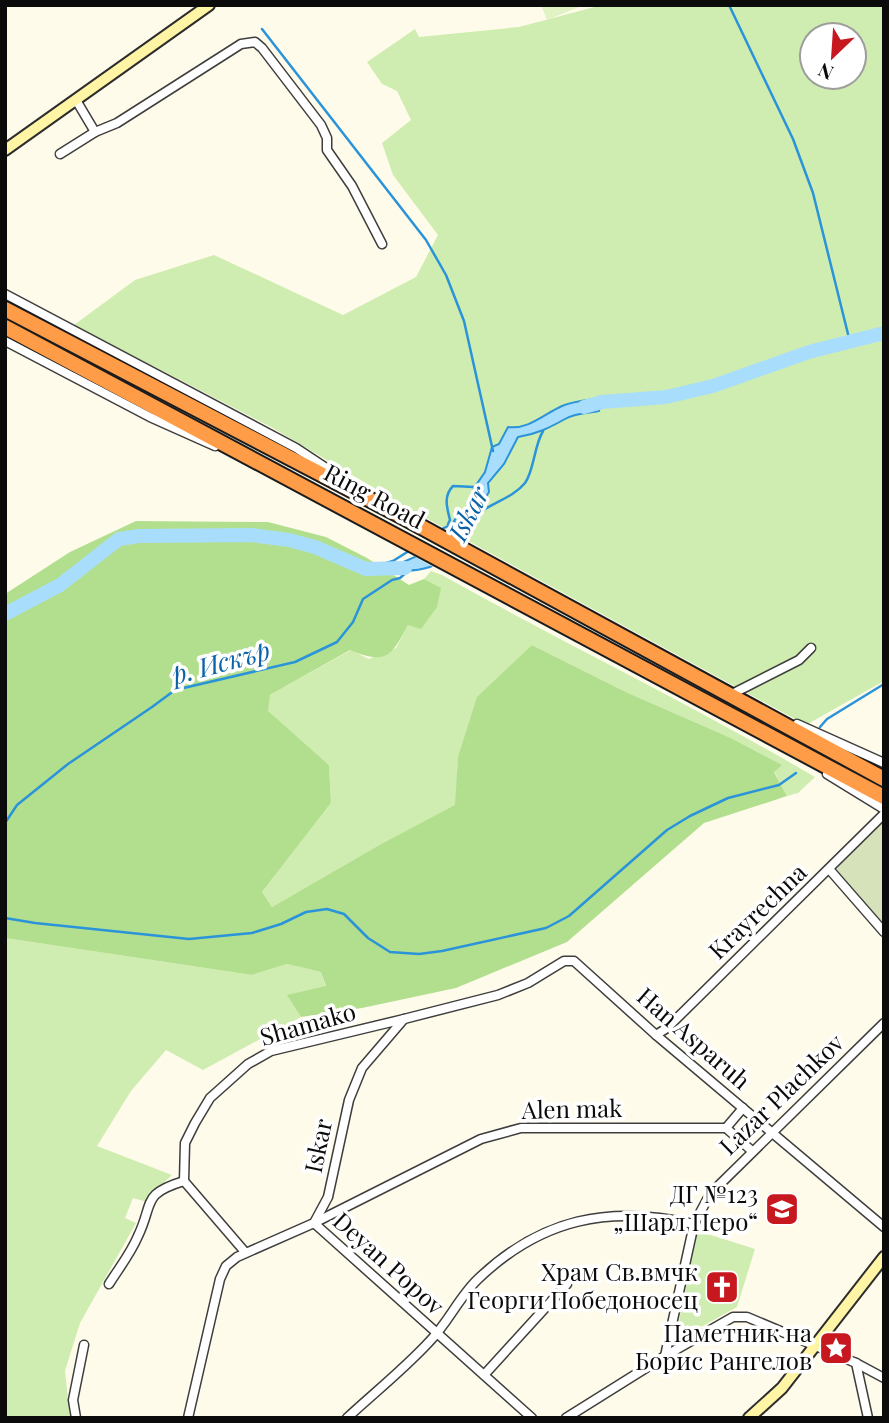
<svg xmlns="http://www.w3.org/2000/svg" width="889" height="1423" font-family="'Playfair Display',serif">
  <rect width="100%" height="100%" fill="#fffbea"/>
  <!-- green -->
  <g fill="#cfedb0" fill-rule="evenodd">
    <path d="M 602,5 L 884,5 L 884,681 L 806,725 L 413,511 L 271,427 L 74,325 L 135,280 L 214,255 L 343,315 L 416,277 L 438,235 L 393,175 L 382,143 L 411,120 L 397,91 L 382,84 L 367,62 L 415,29 L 419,37 L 519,27 ZM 812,35 L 854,35 L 854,77 L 812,77 Z"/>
    <path d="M 431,571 L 442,575 C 565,644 693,705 815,777 L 798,793 L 787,796 L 774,771 L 781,765 L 731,738 L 628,693 L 532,645 L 458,757 L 456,805 L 381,844 L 272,907 L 262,892 L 331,803 L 329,765 L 267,711 L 270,695 L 351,650 L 369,659 L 396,648 L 408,625 L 441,589 L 424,579 Z"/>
    <polygon points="5,938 252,975 287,964 321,972 326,987 288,995 301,1017 203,1070 166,1050 131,1091 97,1146 172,1175 159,1187 147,1202 133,1198 125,1218 136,1223 80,1323 65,1371 70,1418 5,1418"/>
    <path d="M 698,1231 L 755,1249 L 737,1307 L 692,1332 L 679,1321 ZM 714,1278 L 735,1283 L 730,1297 L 710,1288 L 708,1281 Z"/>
  </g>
  <!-- forest -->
  <path fill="#b2df8e" d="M 136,521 L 268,522 L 326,537 L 367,558 L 409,585 L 424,579 L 441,588 L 437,607 L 421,629 L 408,625 C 391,657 386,665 350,650 L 270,695 L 268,711 L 329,765 L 331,803 L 262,892 L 272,907 L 381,844 L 455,805 L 458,757 L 477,697 L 532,645 L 628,693 L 731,738 L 782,765 L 774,772 L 787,796 L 704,823 L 567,942 L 456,988 L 362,1008 L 301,1017 L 287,995 L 326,986 L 321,972 L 287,964 L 252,975 L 5,938 L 5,594 L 70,552 Z"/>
  <!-- cemetery -->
  <polygon fill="#d5e2ba" points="884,815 884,927 836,874 836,870"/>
  <!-- pitch -->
  <polygon fill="#e2f3c3" points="541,5 584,5 547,20"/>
  <!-- water -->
  <path fill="#a9ddfc" stroke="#2a93d9" stroke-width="2" d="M 602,398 L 599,411 C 589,413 574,413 565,419 C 549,428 537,434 518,437 L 504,464 L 488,483 L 489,492 C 479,507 476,527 465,541 C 444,568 418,574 387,569 L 431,550 L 441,541 L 458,515 L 469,505 L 474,488 L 485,472 L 492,447 L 499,444 L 508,427 C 528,430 544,414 562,406 C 573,401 589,400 602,398 Z"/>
  <!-- pier -->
  <polygon fill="#fffbea" points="445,528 469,541 457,557 437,569 412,555 430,547"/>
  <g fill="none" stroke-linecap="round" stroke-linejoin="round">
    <!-- stream -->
    <g stroke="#2a93d9" stroke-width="2.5">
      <polyline points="729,5 793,139 813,193 850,342"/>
      <polyline points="262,29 426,240 446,275 464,321 493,451"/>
      <path d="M 475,516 C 490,503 513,498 525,483 C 534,471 534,446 543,431"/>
      <path d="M 448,524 L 450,520 C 447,508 443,496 453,486 L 474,487"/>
      <polyline points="440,530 456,522"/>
      <polyline points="366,569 393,561 412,549"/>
      <polyline points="820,727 827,719 884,684"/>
      <polyline points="5,823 17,805 68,764 152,707 175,690 295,662 337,642 353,622 363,599 392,580 400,578 409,570"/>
      <polyline points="5,918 35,923 189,939 252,933 281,924 306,912 327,909 344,914 368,938 390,952 419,954 442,951 546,928 569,916 667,830 690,816 728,798 779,785 796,773"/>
    </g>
    <!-- river -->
    <g stroke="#a9ddfc" stroke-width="14">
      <polyline points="584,407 602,402 666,397 713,386 809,352 884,333"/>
      <polyline points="5,614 60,585 119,539 139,536 251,535 289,540 315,547 366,569 405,568"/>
    </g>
    <!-- street casing -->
    <g stroke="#3e3e3e" stroke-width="11">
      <g id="street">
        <polyline points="76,100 95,132 117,123 241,44 255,42 262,48 321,125 327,138 327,150 352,186 382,244"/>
        <polyline points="60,154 95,132"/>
        <polyline points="5,294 296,448 343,479"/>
        <polyline points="5,341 150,417 215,446"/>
        <polyline points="730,695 799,660 811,648"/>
        <polyline points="797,724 884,763"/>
        <polyline points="827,774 884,809"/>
        <polyline points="829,869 884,932"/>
        <polyline points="656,1035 667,1028 884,814"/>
        <polyline points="726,1128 752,1151"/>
        <polyline points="726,1128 743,1108"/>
        <polyline points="245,1252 184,1181 185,1143 195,1123 210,1098 248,1064 271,1051 404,1019"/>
        <path d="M 109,1284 C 119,1268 131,1253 138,1236 C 154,1203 141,1194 184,1181"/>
        <polyline points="665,1356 694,1224 710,1194 884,1023"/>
        <polyline points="856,1363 868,1418"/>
        <polyline points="484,1375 567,1284"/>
        <polyline points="76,1418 73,1400 84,1345"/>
        <polyline points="188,1418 220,1279 226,1266 237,1257 314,1223 328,1197 349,1100 362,1068 404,1019 498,995 528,983 564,961 574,961 656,1035 884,1227"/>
        <path d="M 347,1418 C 374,1393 404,1369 429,1342 C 448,1323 459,1297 478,1279 C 542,1218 609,1205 694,1224"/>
        <polyline points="532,1418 314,1223 481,1139 521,1128 726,1128"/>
        <polyline points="566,1418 665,1356 733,1317 747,1317 856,1363 884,1378"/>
      </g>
    </g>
    <!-- secondary casing -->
    <g stroke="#2d2d2d" stroke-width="14">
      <g id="secondary">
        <polyline points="5,150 209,5"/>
        <polyline points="749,1418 782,1388 884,1257"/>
      </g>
    </g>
    <!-- highway casing -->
    <g stroke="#1c1c1c" stroke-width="18">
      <g id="highway">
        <polyline points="5,309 405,518 884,779"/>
        <polyline points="5,327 884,797"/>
      </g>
    </g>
    <!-- street -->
    <use href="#street" stroke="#fff" stroke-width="8"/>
    <!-- secondary -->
    <use href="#secondary" stroke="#fff5a5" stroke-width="10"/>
    <!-- highway -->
    <use href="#highway" stroke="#ff9c48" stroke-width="14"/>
  </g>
  <!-- icons -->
  <defs>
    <g id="school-square" transform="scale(1.75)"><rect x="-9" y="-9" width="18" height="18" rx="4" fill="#c71820" stroke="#fff"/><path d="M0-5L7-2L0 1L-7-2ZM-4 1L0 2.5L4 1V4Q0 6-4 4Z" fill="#fff"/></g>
    <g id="church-square" transform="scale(1.75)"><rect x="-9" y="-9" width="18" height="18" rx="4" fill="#c71820" stroke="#fff"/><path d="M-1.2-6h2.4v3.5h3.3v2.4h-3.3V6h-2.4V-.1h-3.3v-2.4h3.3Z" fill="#fff"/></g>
    <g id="sight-square" transform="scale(1.75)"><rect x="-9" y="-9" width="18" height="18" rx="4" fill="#c71820" stroke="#fff"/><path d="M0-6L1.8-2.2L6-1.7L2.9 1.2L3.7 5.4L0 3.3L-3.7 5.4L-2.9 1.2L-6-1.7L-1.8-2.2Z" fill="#fff"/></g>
  </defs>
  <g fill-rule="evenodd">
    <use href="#school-square" x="782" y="1209"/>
    <use href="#church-square" x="722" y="1287"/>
    <use href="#sight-square" x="836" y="1348"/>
  </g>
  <g text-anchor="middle" stroke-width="7" stroke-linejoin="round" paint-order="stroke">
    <!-- street labels -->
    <g font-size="24" fill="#0b0b0b" stroke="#fff">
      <text transform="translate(374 497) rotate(28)" y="8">Ring Road</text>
      <text transform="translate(758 912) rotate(-44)" y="8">Krayrechna</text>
      <text transform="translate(308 1025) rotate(-16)" y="8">Shamako</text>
      <text transform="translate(693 1039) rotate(41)" y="8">Han Asparuh</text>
      <text transform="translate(782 1095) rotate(-44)" y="8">Lazar Plachkov</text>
      <text transform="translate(572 1110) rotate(-1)" y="8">Alen mak</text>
      <text transform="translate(319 1146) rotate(-78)" y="8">Iskar</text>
      <text transform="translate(388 1264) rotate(42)" y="8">Deyan Popov</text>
    </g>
    <!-- poi labels -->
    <g font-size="24" fill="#0b0b0b" stroke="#fff" text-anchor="end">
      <text x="758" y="1203">ДГ №123<tspan x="758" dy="28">„Шарл Перо“</tspan></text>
      <text x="698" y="1281">Храм Св.вмчк<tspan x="698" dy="28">Георги Победоносец</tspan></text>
      <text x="812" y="1342">Паметник на<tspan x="812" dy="28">Борис Рангелов</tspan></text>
    </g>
    <!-- water labels -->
    <g font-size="26" font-style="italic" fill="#0b62a7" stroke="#fff">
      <text transform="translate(469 514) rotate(-63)" y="9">Iskar</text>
      <text transform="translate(221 663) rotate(-15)" y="9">р. Искър</text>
    </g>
  </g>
  <!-- border -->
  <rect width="889" height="1423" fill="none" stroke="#0b0b0b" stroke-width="14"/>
  <!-- north arrow -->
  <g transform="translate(833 56) rotate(205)"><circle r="33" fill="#ffffff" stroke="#9d9d9d" stroke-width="2"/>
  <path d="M0-5L12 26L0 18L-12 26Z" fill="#c71820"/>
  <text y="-10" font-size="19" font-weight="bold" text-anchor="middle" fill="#0b0b0b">N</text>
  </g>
</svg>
